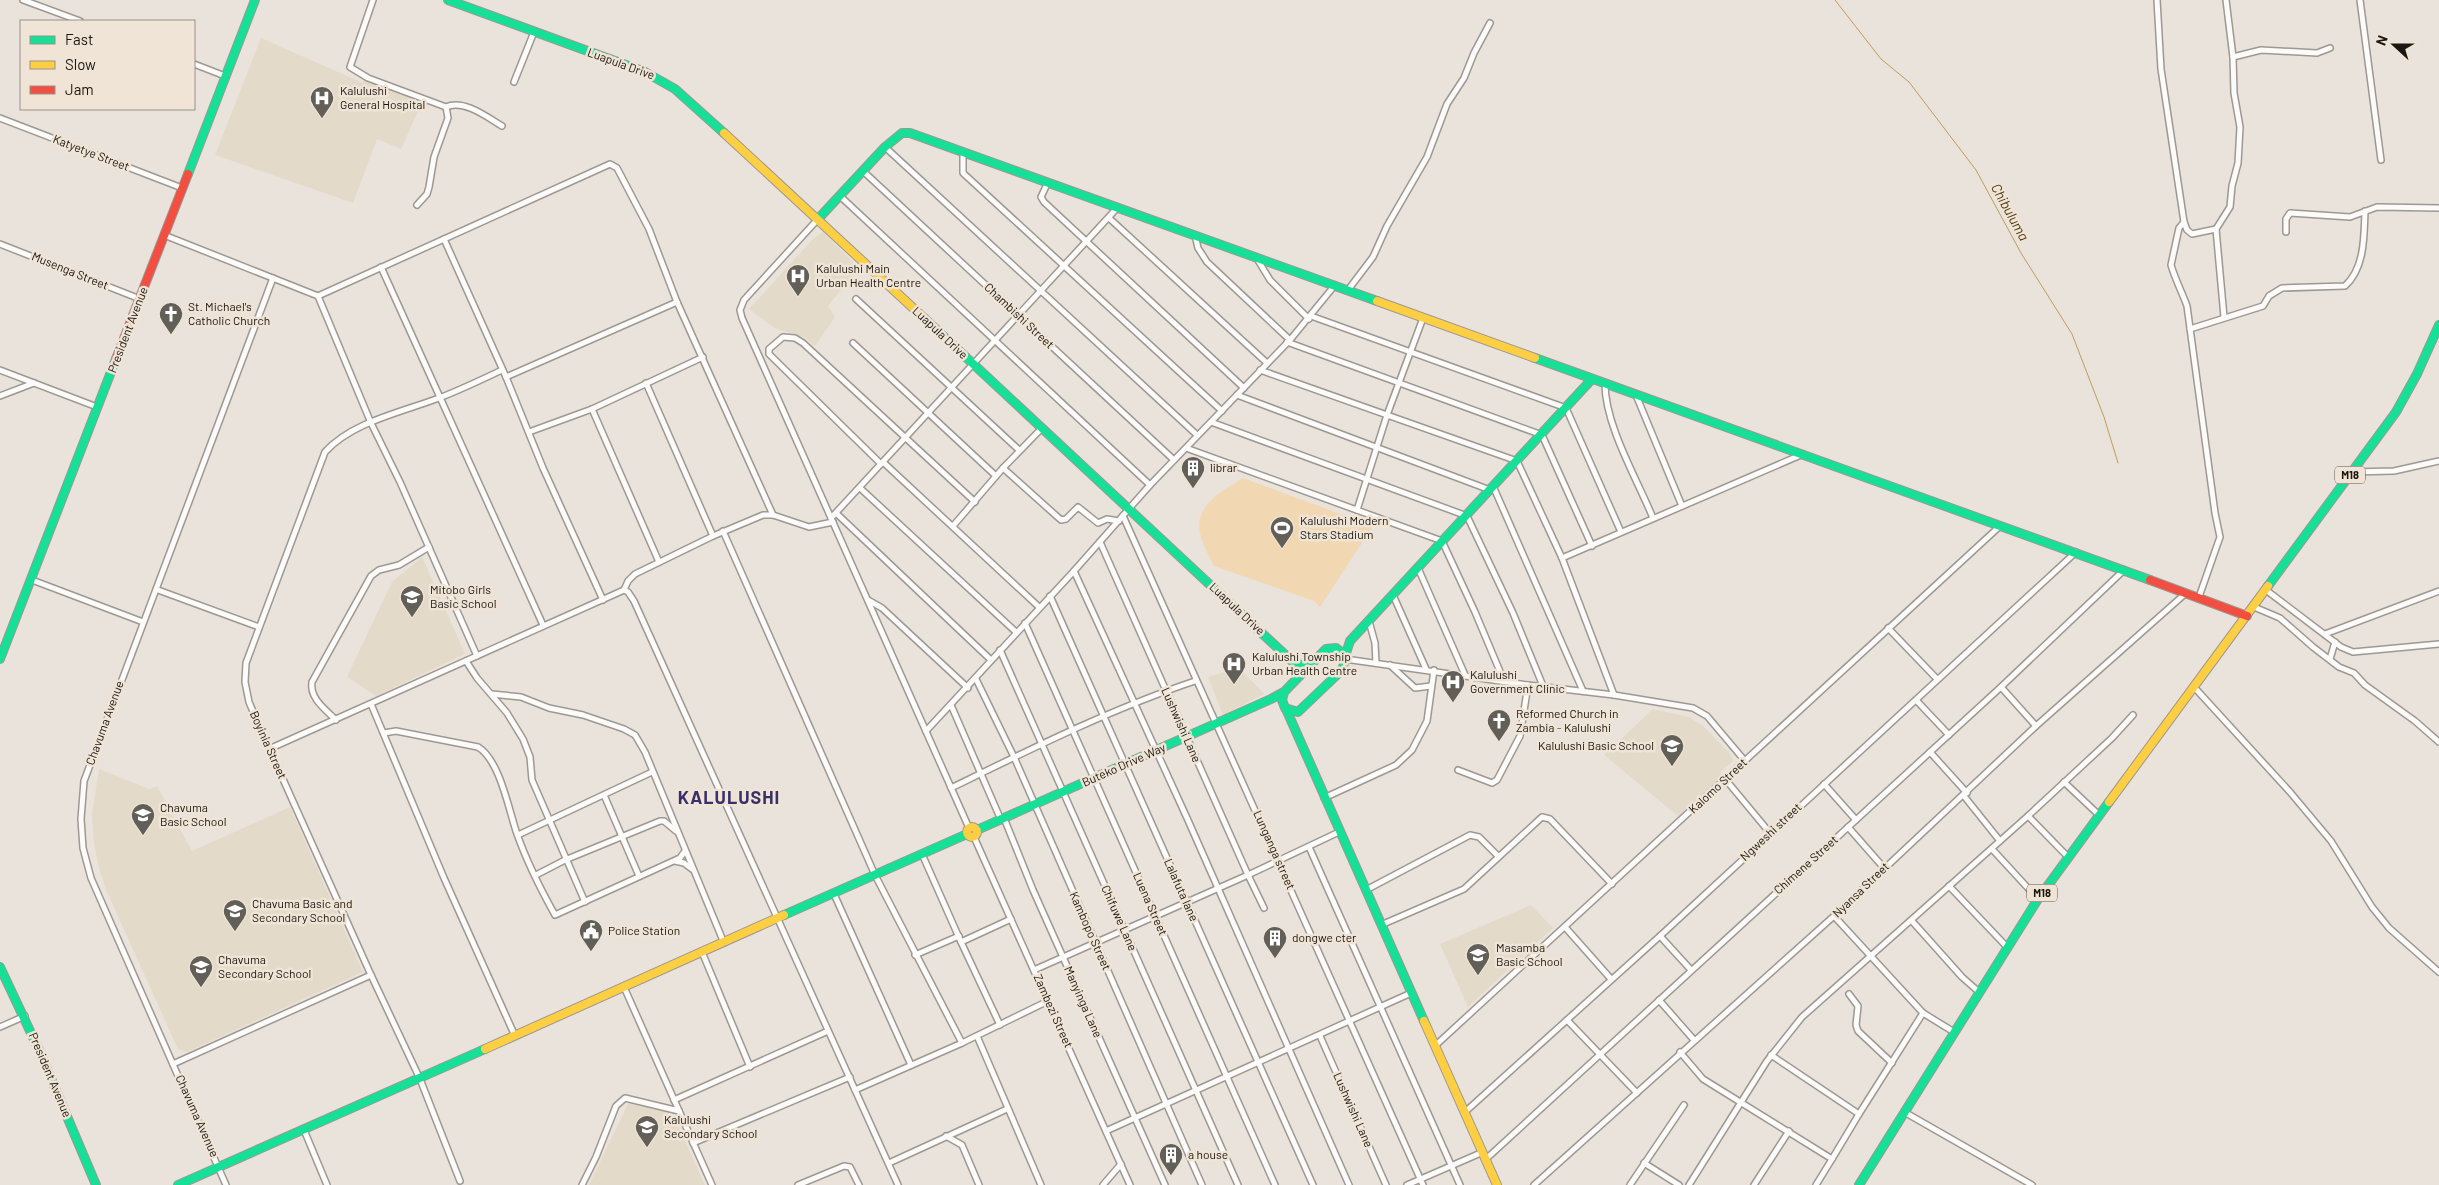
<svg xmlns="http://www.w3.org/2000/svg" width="2439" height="1185" font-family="Barlow,sans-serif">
  <rect width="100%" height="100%" fill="#e9e3db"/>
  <!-- built -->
  <g fill="#e4daca">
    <polygon points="261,38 363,83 364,78 423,100 401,149 377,139 353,203 215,155"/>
    <polygon points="823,232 859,268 828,306 835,317 815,346 804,337 776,329 749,309 813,239"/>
    <polygon points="422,557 465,654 376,696 347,677 392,582"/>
    <polygon points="1239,668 1264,694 1223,715 1208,677"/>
    <polygon points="1653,709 1689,717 1703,726 1731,755 1733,761 1720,772 1722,776 1678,816 1604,755"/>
    <polygon points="99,769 149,789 157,786 192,851 290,807 363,972 187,1052 178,1049 107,892 99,868 94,843 92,814"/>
    <polygon points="1531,905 1553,928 1468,1007 1440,944"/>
    <polygon points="628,1104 671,1110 705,1185 589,1185"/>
  </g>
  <!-- green -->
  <path fill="#f1d8b3" d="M 1243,478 L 1373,526 L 1320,607 L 1314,601 L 1214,566 C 1209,556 1202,544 1200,533 C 1194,505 1223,490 1243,478 Z"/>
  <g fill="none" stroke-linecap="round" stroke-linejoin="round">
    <!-- stream -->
    <polyline stroke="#c09c5c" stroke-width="1" points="1835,0 1881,59 1909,82 1976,170 2021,253 2072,334 2104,417 2118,463"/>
    <!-- street casing -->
    <g stroke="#9d9892" stroke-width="8">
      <g id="street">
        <polyline points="23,0 80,21"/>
        <polyline points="373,0 350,67 368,78 446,107 448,118 434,157 429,187 427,194 417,205"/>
        <polyline points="2157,0 2161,69 2184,222 2187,230 2192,234 2216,229"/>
        <polyline points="2360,0 2381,160"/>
        <polyline points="2233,57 2261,50 2317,53 2330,48"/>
        <polyline points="194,64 225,76"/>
        <polyline points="514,82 534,32"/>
        <path d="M 446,107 C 464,99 487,117 502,126"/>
        <polyline points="0,118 182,188"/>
        <polyline points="885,147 1197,435"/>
        <polyline points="963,152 963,173 1222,411"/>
        <polyline points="863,171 1174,460"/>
        <polyline points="1048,182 1041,197 1044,202 1244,388"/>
        <polyline points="840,196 1150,485"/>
        <polyline points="1109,218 1267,363"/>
        <polyline points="818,219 744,300 740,310 742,318 969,828"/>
        <path d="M 2184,222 L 2179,228 L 2171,265 C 2175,279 2182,292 2187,306 L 2215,513 L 2220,537 L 2199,597"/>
        <polyline points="2286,232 2286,219 2290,213 2350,217 2377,207 2439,208"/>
        <polyline points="164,235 318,296 371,423 400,482 477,656"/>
        <polyline points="1195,235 1198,248 1207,262 1290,340"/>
        <polyline points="444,239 506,377 543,468 603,600"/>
        <polyline points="0,244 140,299"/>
        <polyline points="1256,257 1270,280 1309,319"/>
        <polyline points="381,267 543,625"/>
        <polyline points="1348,290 1373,257 1387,226 1427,157 1447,104 1464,78 1474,53 1490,23"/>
        <polyline points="318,296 610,164 617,168 649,229 677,302"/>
        <polyline points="856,299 1019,450"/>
        <polyline points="1311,316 1566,408 1621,532"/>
        <polyline points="2224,317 2216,229 2230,207 2232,186 2238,163 2240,127 2234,93 2233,57 2226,0"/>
        <path d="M 2190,329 L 2263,306 L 2269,296 L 2282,288 L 2345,286 C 2365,268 2364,236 2365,211"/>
        <polyline points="1287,342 1542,435 1592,546"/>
        <polyline points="853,343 996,476"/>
        <polyline points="0,370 97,407"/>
        <polyline points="1260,370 1517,461 1562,558 1614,695"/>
        <polyline points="506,377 677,302 773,515"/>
        <polyline points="646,383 713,536"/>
        <path d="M 1605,384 C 1605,425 1637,479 1653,518"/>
        <polyline points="1237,395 1490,490"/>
        <polyline points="1636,395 1682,506"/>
        <polyline points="0,396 34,383"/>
        <polyline points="592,409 659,562"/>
        <polyline points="1211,422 1467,516 1513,613 1543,686"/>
        <polyline points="529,432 592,409 703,357"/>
        <polyline points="1186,448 1442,541 1475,612 1504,681"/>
        <polyline points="883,462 1039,607"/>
        <polyline points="881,464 769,354 769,349 783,337 795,338 803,343 975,502"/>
        <polyline points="1003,468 1061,520 1066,519 1078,507 1098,523 1107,519 1119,521"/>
        <polyline points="2352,472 2394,471 2439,461"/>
        <polyline points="1493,486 1583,691"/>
        <polyline points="860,488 1016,632"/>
        <polyline points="1357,510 1387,415 1423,318"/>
        <polyline points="836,513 991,660"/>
        <polyline points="1123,516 1423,1185"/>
        <polyline points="831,518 1118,207"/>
        <polyline points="953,526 1003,468 1042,428"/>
        <polyline points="723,531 875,875 962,1043"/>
        <polyline points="1100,542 1248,875 1264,908"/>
        <polyline points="1562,558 1803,454"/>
        <polyline points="1418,568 1465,675"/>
        <polyline points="1074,571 1187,818 1349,1185"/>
        <polyline points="32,580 143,622"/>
        <polyline points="158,590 259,627"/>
        <polyline points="624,590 628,592 634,601 898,1185"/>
        <polyline points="2266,590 2341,647 2353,652 2439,644"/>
        <polyline points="1393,595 1426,669"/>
        <polyline points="1050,596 1313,1185"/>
        <polyline points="868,600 882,608 968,688"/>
        <polyline points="2254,607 2280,618 2313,647 2339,667 2354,673 2365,685 2415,721 2439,742"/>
        <polyline points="1369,621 1375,643 1376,663"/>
        <polyline points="1025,623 1275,1185"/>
        <polyline points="1888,628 1937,679"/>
        <polyline points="2325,634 2439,591"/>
        <polyline points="1000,650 1238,1185"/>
        <polyline points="1345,659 1528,685 1614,695 1693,708 1707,716 1745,761"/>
        <polyline points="2330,659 2335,642"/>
        <polyline points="466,661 477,678 507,713 523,739 530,757 532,780 585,902"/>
        <polyline points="1390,665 1415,688 1431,686"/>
        <polyline points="976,679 1014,757 1202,1185"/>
        <polyline points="2001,687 2036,726"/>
        <polyline points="2194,687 2290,792 2331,841 2372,907 2389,928 2439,972"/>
        <polyline points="492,694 521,697 549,708 583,715 624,729 635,735 645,752 724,943"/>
        <polyline points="1916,700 1949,735"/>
        <polyline points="371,704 444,878 515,1036"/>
        <polyline points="951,705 1001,820"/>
        <path d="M 336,720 C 326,710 309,698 312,682 L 371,576 L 379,570 L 399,565 L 429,547"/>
        <polyline points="926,731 1074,571 1150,485 1290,340 1335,285"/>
        <path d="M 384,733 L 396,731 L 478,747 C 500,760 509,811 517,834 C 527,862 541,890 555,915 L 680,858 L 685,851"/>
        <polyline points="269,749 624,590 628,581 635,574 713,536 763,515 773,515 809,527 833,522"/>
        <polyline points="1930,752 1967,793"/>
        <polyline points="1458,770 1492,783 1497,780 1520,736 1528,685"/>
        <polyline points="1726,780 1770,833"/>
        <polyline points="2064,782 2099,815"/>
        <polyline points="1824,784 1856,820"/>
        <path d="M 951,788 C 1031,749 1111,709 1195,681"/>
        <polyline points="604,795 639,876"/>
        <polyline points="1964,796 2000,841"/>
        <polyline points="1324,798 1396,765 1412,750 1427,721 1434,670"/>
        <polyline points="2028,816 2069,858"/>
        <polyline points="1004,818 1033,890 1165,1185"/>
        <polyline points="1848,827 1884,868"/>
        <polyline points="518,835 652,772"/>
        <polyline points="974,837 1130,1185"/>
        <polyline points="1309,847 1460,1185"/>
        <polyline points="1992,849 2038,899"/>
        <polyline points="922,854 961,942 1011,919"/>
        <polyline points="675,861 684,863 692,869"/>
        <polyline points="536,875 565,860 660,821 664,821 676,831"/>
        <polyline points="1949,886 2007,947"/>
        <polyline points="1366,890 1470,835 1479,837 1498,856"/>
        <polyline points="834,894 911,1065"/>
        <polyline points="1834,916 1923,1013"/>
        <polyline points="1912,921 1962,977 1979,992"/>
        <polyline points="1381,925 1464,889 1542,817 1550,819 1612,884"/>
        <polyline points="1565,927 1611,979"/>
        <polyline points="1660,936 1691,970"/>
        <polyline points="961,942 1000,1025"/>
        <polyline points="702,952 750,1067"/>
        <polyline points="915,955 959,936"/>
        <polyline points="1034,970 1248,875 1339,832"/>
        <polyline points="624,987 712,1185"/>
        <polyline points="1849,994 1858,1006 1856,1025 1858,1031 1892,1063"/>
        <polyline points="1659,1000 1694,1040"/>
        <polyline points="1567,1020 1637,1093"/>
        <polyline points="0,1027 25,1016"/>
        <polyline points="977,1036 1041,1185"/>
        <polyline points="1320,1036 1386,1185"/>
        <polyline points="1436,1045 2000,526"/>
        <polyline points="1680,1052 1703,1079 1832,1159 1816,1185"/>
        <polyline points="1771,1055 1859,1114 1832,1159"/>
        <polyline points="173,1064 371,975"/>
        <polyline points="855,1090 962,1043 1048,1001"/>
        <polyline points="674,1100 828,1031"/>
        <polyline points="1465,1112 1660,936 2076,552"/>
        <polyline points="1906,1113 2032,1185"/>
        <polyline points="1859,1114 1923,1013 1954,1032"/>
        <polyline points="304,1130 327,1185"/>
        <polyline points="1106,1131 1411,993"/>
        <polyline points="946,1136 962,1145 979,1185"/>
        <polyline points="693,1143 850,1077"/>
        <polyline points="1486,1159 2001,687 2124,570"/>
        <polyline points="889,1163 1007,1109"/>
        <polyline points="1644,1163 1679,1185"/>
        <path d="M 460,1181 L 420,1079 L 371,975 L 260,728 L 249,702 L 245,682 L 246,663 L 325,452 C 352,422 402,412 439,398 C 460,390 481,380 502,370"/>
        <polyline points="226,1185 91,878 83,848 81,819 84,781 273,278"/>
        <polyline points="582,1185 596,1157 616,1106 625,1098 679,1111"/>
        <polyline points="798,1185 844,1166 850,1167 859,1185"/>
        <polyline points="1103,1185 1121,1164"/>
        <polyline points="1407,1185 1483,1152"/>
        <polyline points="1534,1185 1834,916 2036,726 2186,593"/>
        <polyline points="1630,1185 1684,1105"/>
        <polyline points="1689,1185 1767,1061 1802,1017 2028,816 2112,738 2133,715"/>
        <polyline points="1754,1185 1789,1131"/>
      </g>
    </g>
    <!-- fast casing -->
    <g stroke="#9d9892" stroke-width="10">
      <g id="fast">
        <polyline points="448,0 645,72 675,89 724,133"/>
        <polyline points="188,174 255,0"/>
        <polyline points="818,219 885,147 902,133 910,133 1377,301"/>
        <polyline points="925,319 1295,664 1309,666"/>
        <polyline points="1535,358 2150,580"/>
        <polyline points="2268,586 2396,412 2417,374 2439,325"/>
        <polyline points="1345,656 1350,641 1592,379"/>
        <polyline points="0,659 116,359"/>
        <polyline points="1286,709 1424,1021"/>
        <path d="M 977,830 L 1271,699 L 1284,692 L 1326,649 L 1336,648 C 1345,654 1346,661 1342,670 L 1298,712 L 1285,708 L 1282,700 L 1284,692"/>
        <polyline points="784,915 967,834"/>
        <polyline points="0,967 38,1048 96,1185"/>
        <polyline points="178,1185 485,1049"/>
        <polyline points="1859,1185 2038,899 2109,802"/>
      </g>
    </g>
    <!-- slow casing -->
    <g stroke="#9d9892" stroke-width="10">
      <g id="slow">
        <polyline points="724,133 925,319"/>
        <polyline points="1377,301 1535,358"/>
        <polyline points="2109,802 2268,586"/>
        <circle cx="972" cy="832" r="5"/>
        <polyline points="1424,1021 1497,1185"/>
        <polyline points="485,1049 784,915"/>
      </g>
    </g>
    <!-- jam casing -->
    <g stroke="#9d9892" stroke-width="10">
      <g id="jam">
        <polyline points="116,359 188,174"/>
        <polyline points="2150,580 2247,616"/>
      </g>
    </g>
    <!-- street -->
    <use href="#street" stroke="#fcfbfa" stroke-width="5"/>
    <!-- fast -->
    <use href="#fast" stroke="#16e098" stroke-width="8"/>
    <!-- slow -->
    <use href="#slow" stroke="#ffcf43" stroke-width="8"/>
    <!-- jam -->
    <use href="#jam" stroke="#f24e42" stroke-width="8"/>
  </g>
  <!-- icons -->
  <defs>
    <g id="hospital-pin" transform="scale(1.25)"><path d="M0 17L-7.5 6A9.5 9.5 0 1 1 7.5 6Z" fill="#625e58" stroke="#efe4d5"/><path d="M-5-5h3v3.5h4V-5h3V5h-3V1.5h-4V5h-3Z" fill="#fff"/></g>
    <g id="church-pin" transform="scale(1.25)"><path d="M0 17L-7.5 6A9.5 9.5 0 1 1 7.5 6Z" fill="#625e58" stroke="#efe4d5"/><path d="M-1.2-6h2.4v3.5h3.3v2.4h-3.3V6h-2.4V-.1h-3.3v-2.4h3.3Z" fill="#fff"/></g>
    <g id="building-pin" transform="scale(1.25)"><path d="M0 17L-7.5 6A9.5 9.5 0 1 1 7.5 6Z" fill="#625e58" stroke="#efe4d5"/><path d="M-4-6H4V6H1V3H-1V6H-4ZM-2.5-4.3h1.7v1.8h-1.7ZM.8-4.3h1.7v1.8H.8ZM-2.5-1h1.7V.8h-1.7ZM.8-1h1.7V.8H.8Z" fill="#fff"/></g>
    <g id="stadium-pin" transform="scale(1.25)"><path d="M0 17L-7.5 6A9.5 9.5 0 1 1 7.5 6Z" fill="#625e58" stroke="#efe4d5"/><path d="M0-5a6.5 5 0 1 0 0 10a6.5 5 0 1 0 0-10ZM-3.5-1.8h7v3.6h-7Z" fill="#fff"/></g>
    <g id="school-pin" transform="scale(1.25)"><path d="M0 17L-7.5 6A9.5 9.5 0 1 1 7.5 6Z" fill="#625e58" stroke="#efe4d5"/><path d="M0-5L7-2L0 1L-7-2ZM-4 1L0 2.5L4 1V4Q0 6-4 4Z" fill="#fff"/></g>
    <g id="civic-pin" transform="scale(1.25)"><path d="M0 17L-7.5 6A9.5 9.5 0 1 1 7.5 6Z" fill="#625e58" stroke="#efe4d5"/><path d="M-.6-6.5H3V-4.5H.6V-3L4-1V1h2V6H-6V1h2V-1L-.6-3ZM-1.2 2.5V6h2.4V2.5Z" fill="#fff"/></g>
  </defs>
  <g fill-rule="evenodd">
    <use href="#hospital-pin" x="322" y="98"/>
    <use href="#hospital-pin" x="798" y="276"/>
    <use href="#church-pin" x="171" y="314"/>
    <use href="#building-pin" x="1193" y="468"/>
    <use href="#stadium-pin" x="1282" y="528"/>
    <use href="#school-pin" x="412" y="597"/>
    <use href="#hospital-pin" x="1234" y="664"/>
    <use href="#hospital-pin" x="1453" y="682"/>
    <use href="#church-pin" x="1499" y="721"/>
    <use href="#school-pin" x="1672" y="746"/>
    <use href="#school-pin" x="143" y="815"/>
    <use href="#school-pin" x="235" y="911"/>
    <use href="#civic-pin" x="591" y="931"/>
    <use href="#building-pin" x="1275" y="938"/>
    <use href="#school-pin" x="1478" y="955"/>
    <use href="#school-pin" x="201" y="967"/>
    <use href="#school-pin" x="647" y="1127"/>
    <use href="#building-pin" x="1171" y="1155"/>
  </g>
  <g text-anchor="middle" stroke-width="5" stroke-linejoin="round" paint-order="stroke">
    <!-- shield labels -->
    <g fill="#efe4d5" stroke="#5a544c" stroke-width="1">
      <rect x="2335" y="466.5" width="30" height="17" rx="4"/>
      <rect x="2027" y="884.5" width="30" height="17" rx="4"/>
    </g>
    <g font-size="11" font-weight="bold" fill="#1a1611">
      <text x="2350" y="479">M18</text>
      <text x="2042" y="897">M18</text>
    </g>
    <!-- street labels -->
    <g font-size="12" fill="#1a1611" stroke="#efe4d5">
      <text transform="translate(621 64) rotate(20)" y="4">Luapula Drive</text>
      <text transform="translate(91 153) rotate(21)" y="4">Katyetye Street</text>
      <text transform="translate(70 271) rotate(22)" y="4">Musenga Street</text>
      <text transform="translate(1019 316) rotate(43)" y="4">Chambishi Street</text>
      <text transform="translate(128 330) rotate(-69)" y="4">President Avenue</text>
      <text transform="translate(940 333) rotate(43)" y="4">Luapula Drive</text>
      <text transform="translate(1237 609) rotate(43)" y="4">Luapula Drive</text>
      <text transform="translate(105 723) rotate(-70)" y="4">Chavuma Avenue</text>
      <text transform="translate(1181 725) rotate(66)" y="4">Lushwishi Lane</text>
      <text transform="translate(268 745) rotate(66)" y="4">Boyinia Street</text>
      <text transform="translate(1124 765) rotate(-24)" y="4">Buteko Drive Way</text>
      <text transform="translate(1718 786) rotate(-43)" y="4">Kalomo Street</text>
      <text transform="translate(1771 832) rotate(-43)" y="4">Ngweshi street</text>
      <text transform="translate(1274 850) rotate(66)" y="4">Lunganga street</text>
      <text transform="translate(1806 865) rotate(-42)" y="4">Chimene Street</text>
      <text transform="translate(1181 890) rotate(66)" y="4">Lalafuta lane</text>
      <text transform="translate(1861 890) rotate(-44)" y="4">Nyansa Street</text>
      <text transform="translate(1150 904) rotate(66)" y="4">Luena Street</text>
      <text transform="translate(1119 918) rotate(66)" y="4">Chifuwe Lane</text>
      <text transform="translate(1090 931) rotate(66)" y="4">Kambopo Street</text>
      <text transform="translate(1083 1002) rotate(66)" y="4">Manyinga Lane</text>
      <text transform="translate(1053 1011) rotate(66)" y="4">Zambezi Street</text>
      <text transform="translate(50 1075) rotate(67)" y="4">President Avenue</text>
      <text transform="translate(1353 1110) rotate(66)" y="4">Lushwishi Lane</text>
      <text transform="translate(197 1116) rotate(66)" y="4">Chavuma Avenue</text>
    </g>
    <!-- poi labels -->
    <g font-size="12" fill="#1a1611" stroke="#efe4d5" text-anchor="start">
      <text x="340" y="95">Kalulushi<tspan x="340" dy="14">General Hospital</tspan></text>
      <text x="816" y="273">Kalulushi Main<tspan x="816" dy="14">Urban Health Centre</tspan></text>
      <text x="188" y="311">St. Michael's<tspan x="188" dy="14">Catholic Church</tspan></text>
      <text x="1210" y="472">librar</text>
      <text x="1300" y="525">Kalulushi Modern<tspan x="1300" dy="14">Stars Stadium</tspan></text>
      <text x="430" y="594">Mitobo Girls<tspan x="430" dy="14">Basic School</tspan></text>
      <text x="1252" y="661">Kalulushi Township<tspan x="1252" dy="14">Urban Health Centre</tspan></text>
      <text x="1470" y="679">Kalulushi<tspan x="1470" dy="14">Government Clinic</tspan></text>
      <text x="1516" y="718">Reformed Church in<tspan x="1516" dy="14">Zambia - Kalulushi</tspan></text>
      <text x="1654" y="750" text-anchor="end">Kalulushi Basic School</text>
      <text x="160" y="812">Chavuma<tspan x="160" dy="14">Basic School</tspan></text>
      <text x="252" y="908">Chavuma Basic and<tspan x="252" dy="14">Secondary School</tspan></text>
      <text x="608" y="935">Police Station</text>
      <text x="1292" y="942">dongwe cter</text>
      <text x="1496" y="952">Masamba<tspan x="1496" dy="14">Basic School</tspan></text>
      <text x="218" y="964">Chavuma<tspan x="218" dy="14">Secondary School</tspan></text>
      <text x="664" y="1124">Kalulushi<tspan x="664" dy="14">Secondary School</tspan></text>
      <text x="1188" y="1159">a house</text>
    </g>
    <!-- water labels -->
    <g font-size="14" font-style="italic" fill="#503a17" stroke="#efe4d5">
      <text transform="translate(2010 212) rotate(61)" y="5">Chibuluma</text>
    </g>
    <!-- district labels -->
    <g font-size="18" font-weight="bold" letter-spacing="1" fill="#38306b" stroke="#efe4d5">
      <text x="729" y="804">KALULUSHI</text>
    </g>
  </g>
  <!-- legend -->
  <rect x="20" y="20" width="175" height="90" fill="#efe4d5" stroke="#9a9287"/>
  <rect x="30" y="36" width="25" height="8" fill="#16e098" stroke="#9a9287"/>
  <text x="65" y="45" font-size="15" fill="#1a1611">Fast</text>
  <rect x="30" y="61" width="25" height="8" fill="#ffcf43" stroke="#9a9287"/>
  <text x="65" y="70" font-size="15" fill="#1a1611">Slow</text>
  <rect x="30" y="86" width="25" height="8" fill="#f24e42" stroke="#9a9287"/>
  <text x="65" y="95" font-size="15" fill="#1a1611">Jam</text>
  <!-- north arrow -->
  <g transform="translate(2394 45) rotate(291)" stroke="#efe4d5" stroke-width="4" paint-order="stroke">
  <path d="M0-4L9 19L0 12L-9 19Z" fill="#1a1611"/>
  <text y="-8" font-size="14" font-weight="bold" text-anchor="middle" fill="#1a1611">N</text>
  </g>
</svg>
